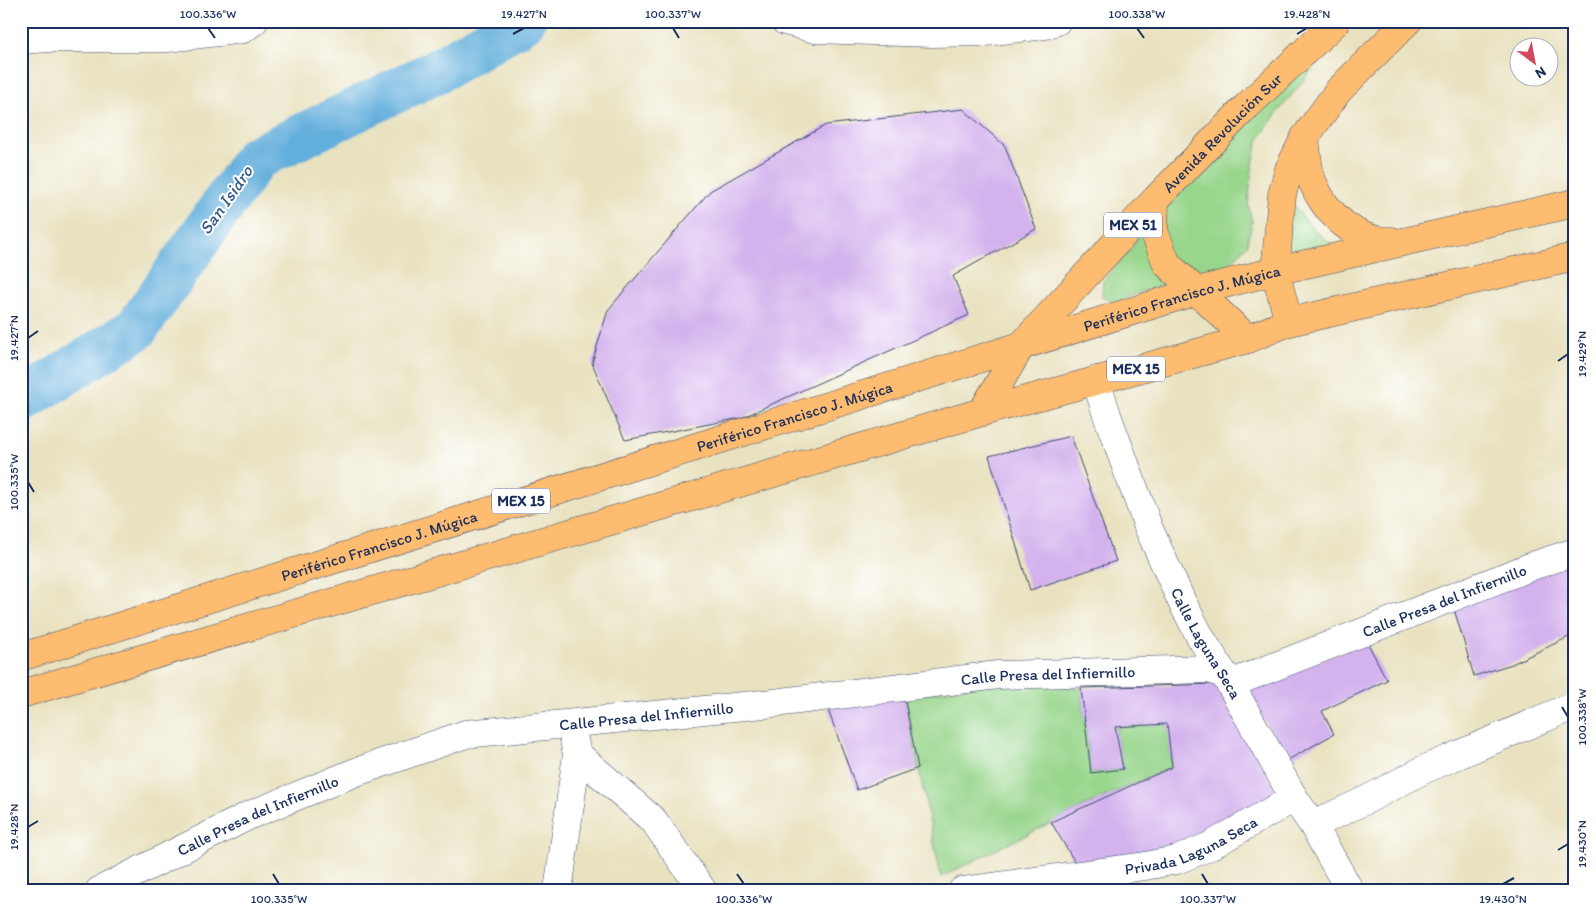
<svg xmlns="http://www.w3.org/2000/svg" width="1596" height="912" font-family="Itim,sans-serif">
  <rect width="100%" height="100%" fill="#fff"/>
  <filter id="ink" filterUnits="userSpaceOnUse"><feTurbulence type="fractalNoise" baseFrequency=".02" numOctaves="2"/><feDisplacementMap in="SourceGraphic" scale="10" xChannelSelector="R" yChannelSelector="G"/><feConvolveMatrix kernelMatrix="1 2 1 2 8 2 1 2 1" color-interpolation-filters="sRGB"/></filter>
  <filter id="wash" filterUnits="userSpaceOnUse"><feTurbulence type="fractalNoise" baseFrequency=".0096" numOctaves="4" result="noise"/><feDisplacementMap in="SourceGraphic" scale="20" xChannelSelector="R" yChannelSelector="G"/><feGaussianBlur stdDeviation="1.12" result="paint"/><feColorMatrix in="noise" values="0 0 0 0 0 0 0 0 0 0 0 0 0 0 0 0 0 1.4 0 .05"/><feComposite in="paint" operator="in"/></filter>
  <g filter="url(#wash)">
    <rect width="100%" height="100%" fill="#e9e2c0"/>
    <!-- green -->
    <g fill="#98d68c" stroke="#5a8275">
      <polygon points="1326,52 1274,117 1258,141 1252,169 1248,204 1252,222 1247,245 1230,263 1216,270 1199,273 1133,295 1116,304 1102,296 1103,281 1132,248 1146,224 1315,53"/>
      <path d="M 1287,196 C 1303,218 1317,236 1341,250 L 1286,260 Z"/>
      <polygon points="997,683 1081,688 1091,773 1123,769 1115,727 1167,724 1172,767 1097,800 941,877 904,696"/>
    </g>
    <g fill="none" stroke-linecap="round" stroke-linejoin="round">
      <!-- river -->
      <polyline stroke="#64afdc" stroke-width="45" points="21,401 136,329 256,158 437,71 523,21"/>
    </g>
    <g id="blocks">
      <!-- building -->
      <g fill="#d3b2ed">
        <polygon points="963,109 1005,146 1036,229 953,276 969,315 741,418 625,440 592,363 608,310 710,191 826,125"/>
        <polygon points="1071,436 1116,561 1030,590 989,456"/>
        <polygon points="1575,562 1575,634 1512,664 1474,676 1454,609"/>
        <polygon points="1367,642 1387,680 1322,711 1334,734 1288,760 1246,689"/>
        <polygon points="1217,684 1280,797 1206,842 1076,864 1051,822 1172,767 1167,724 1115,727 1123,769 1091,773 1081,688"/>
        <polygon points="904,696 918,768 857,790 827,707"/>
      </g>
    </g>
  </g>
  <g filter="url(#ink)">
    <use href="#blocks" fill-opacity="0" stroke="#3a4a6d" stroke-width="1"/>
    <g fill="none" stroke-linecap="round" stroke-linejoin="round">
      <!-- minor casing -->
      <g stroke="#3a4a6d" stroke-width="29">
        <g id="minor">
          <polyline points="785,21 815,29 932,33 985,32 1045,25 1057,21"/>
          <polyline points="21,40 49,38 167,38 243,29 254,21"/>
          <path id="s1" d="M 1096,380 L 1107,415 L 1149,529 L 1182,602 L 1201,638 L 1230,684 L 1294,798 L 1313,825 L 1350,891"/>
          <path id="s2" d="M 1230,684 L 1535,565 L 1575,552"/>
          <polyline points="577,754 654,821 703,891"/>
          <polyline points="1313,825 1368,799 1425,769 1575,705"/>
          <path id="s3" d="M 99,891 L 250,815 L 356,772 L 466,734 L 774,703 L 998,675 L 1208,669 L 1224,674"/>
          <polyline points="558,891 577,754 574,740"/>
          <path id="s4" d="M 962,891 L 1145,866 L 1177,860 L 1210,846 L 1294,798"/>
        </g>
      </g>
      <!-- major casing -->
      <g stroke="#3a4a6d" stroke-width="29">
        <g id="major">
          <path d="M 1305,137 C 1307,153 1307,168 1313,183 C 1326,214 1357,243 1392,241"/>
          <polyline points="1155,200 1154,231 1167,264 1248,339"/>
          <polyline points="1289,322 1275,271 1282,195 1289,169 1305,137 1339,90 1408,21"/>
          <path id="s5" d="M 982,412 L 1021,346 L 1155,200 L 1247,106 L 1337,21"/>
          <path id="s6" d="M 21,657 L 1197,291 L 1275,271 L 1575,203"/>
          <polyline points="21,694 982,412 1248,339 1289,322 1575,257"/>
        </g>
      </g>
      <!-- minor -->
      <use href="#minor" stroke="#fff" stroke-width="28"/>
      <!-- major -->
      <use href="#major" stroke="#fdbc6f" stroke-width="28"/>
    </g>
  </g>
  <!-- ticks -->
  <path fill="none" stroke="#1b2f5e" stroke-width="2" d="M 208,28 L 215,38M 673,28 L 679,38M 1137,28 L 1144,38M 513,34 L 524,28M 1297,34 L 1307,28M 28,338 L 38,331M 1558,361 L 1568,354M 28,482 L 34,492M 1562,707 L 1568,717M 28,827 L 38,821M 1558,850 L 1568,844M 273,874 L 279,884M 737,874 L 744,884M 1202,874 L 1208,884M 1503,884 L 1514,878"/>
  <g text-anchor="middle" stroke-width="4" stroke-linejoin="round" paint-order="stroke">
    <!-- shield labels -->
    <g fill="#fff" stroke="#5f6d8e" stroke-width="1">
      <rect x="1104" y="212.5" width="58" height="25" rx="4"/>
      <rect x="1107" y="356.5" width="58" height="25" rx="4"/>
      <rect x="492" y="488.5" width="58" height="25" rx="4"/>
    </g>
    <g font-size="15" font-weight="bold" fill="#1b2f5e">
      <text x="1133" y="230">MEX 51</text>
      <text x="1136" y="374">MEX 15</text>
      <text x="521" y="506">MEX 15</text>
    </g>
    <!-- street labels -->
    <g font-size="16" fill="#1b2f5e" stroke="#fff">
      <text dy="6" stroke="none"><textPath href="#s5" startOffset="370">Avenida Revolución Sur</textPath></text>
      <text dy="6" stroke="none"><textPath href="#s6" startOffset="1215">Periférico Francisco J. Múgica</textPath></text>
      <text dy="6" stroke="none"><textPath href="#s6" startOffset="810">Periférico Francisco J. Múgica</textPath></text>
      <text dy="6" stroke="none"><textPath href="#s6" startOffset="375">Periférico Francisco J. Múgica</textPath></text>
      <text dy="6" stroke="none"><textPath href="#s2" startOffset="230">Calle Presa del Infiernillo</textPath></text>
      <text dy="6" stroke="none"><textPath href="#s1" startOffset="286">Calle Laguna Seca</textPath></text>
      <text dy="6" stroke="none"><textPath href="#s3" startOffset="985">Calle Presa del Infiernillo</textPath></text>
      <text dy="6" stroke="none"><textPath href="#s3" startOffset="581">Calle Presa del Infiernillo</textPath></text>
      <text dy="6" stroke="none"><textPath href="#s3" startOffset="176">Calle Presa del Infiernillo</textPath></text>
      <text dy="6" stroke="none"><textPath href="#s4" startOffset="235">Privada Laguna Seca</textPath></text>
    </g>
    <!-- water labels -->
    <g font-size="18" font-style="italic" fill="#355c8a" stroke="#fff">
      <text transform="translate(226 200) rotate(-55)" y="6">San Isidro</text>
    </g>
  </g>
  <!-- margin -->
  <rect width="1596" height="912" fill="none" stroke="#fff" stroke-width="55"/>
  <!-- north arrow -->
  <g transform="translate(1534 62) rotate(148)"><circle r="24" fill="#ffffff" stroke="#a4acbf"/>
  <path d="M0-4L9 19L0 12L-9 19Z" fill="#d1495b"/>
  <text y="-8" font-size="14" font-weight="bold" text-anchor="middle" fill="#1b2f5e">N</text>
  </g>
  <rect x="28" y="28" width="1540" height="856" fill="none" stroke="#1b2f5e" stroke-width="2"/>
  <g font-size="12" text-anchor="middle" fill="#1b2f5e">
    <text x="208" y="18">100.336°W</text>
    <text x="524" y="18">19.427°N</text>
    <text x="673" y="18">100.337°W</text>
    <text x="1137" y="18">100.338°W</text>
    <text x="1307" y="18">19.428°N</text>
    <text transform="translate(14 338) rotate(-90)" y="4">19.427°N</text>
    <text transform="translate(1582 354) rotate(-90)" y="4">19.429°N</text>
    <text transform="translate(14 482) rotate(-90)" y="4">100.335°W</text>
    <text transform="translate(1582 717) rotate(-90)" y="4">100.338°W</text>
    <text transform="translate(14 827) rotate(-90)" y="4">19.428°N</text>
    <text transform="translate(1582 844) rotate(-90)" y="4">19.430°N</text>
    <text x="279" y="903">100.335°W</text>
    <text x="744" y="903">100.336°W</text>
    <text x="1208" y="903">100.337°W</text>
    <text x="1503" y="903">19.430°N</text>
  </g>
</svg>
